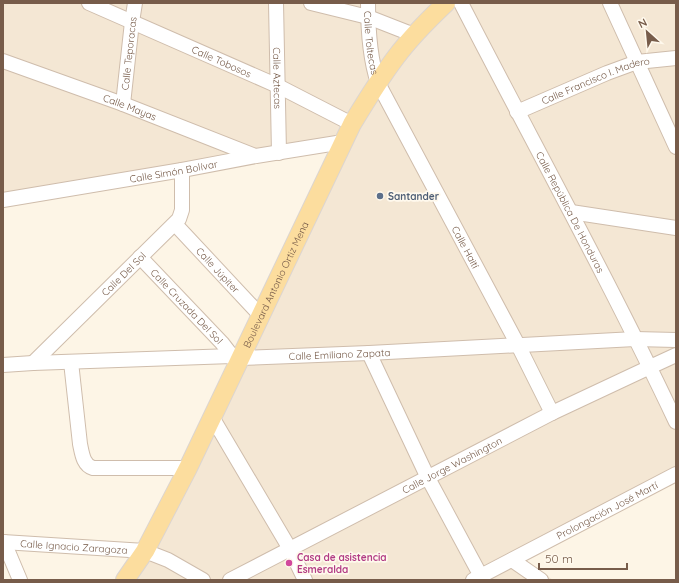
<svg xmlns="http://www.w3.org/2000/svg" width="679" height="583" font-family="Quicksand,sans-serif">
  <rect width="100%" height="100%" fill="#fdf5e6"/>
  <!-- residential -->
  <polygon fill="#f4e7d4" points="3,3 676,3 676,472 518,555 553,580 121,580 349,140 3,196"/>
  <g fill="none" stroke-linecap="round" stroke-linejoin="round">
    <!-- minor casing -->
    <g stroke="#cfbdac" stroke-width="16">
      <g id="minor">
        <path id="s1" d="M 89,3 L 278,86 L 352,124"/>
        <path id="s2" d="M 276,3 L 279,153"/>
        <polyline points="311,3 368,17 414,35"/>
        <path id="s3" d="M 368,3 C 368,28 370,59 378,83 L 518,345 L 552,413"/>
        <path id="s4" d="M 461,3 C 533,143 609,280 676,422"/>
        <polyline points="610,3 676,147"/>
        <path id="s5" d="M 3,61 L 123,104 L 255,156"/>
        <path id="s6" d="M 123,104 L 132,22 L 135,3"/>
        <path id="s7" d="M 517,112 L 607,73 L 637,62 L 676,58"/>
        <path id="s8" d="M 3,200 L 182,170 L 256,156 L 343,142"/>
        <polyline points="571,212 676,228"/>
        <path id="s9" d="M 175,224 L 261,316"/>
        <path id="s10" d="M 140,257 L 222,343 L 232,356"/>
        <polyline points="369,353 428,478 483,580"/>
        <path d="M 71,362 L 80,444 C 82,453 83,465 93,468 L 188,468"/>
        <path id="s11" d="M 33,363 L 179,219 L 182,210 L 182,170"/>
        <path id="s12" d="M 3,365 L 33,363 L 232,356 L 240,358 L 369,353 L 635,339 L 676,340"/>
        <polyline points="212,417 290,549 305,580"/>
        <path id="s13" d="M 3,542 L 145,551 L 168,560 L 203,580"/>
        <polyline points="4,542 20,580"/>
        <polyline points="512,560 541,580"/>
        <path id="s14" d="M 230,580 L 552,413 L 650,367 L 676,355"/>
        <path id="s15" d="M 473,580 L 676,474"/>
      </g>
    </g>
    <!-- major casing -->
    <g stroke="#dcd5d0" stroke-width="20">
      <g id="major">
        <path id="s16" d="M 125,580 L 145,551 L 188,468 L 352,124 C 366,101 380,78 396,57 C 411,37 428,20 446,3"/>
      </g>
    </g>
    <!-- minor -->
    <use href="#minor" stroke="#fff" stroke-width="14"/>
    <!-- major -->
    <use href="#major" stroke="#fcdd9e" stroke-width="18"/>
  </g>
  <!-- markers -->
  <circle fill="#5c6f8a" stroke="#fff9ed" stroke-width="1.5" cx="380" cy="196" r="4"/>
  <circle fill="#d1479c" stroke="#fff9ed" stroke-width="1.5" cx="289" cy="563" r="4"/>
  <g text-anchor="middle" stroke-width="3.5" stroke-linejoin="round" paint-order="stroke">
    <!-- street labels -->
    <g font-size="10" fill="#775c4a" stroke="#fff9ed">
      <text dy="4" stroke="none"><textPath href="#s3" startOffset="40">Calle Toltecas</textPath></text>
      <text dy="4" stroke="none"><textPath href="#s6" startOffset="51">Calle Teporacas</textPath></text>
      <text dy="4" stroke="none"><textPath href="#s1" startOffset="145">Calle Tobosos</textPath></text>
      <text dy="4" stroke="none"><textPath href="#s2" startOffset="75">Calle Aztecas</textPath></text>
      <text dy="4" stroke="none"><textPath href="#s7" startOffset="85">Calle Francisco I. Madero</textPath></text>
      <text dy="4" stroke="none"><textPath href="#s5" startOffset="135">Calle Mayas</textPath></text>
      <text dy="4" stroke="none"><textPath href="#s8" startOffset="173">Calle Simón Bolívar</textPath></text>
      <text dy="4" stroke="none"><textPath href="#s4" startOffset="236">Calle República De Honduras</textPath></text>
      <text dy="4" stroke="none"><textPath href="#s3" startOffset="267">Calle Haití</textPath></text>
      <text dy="4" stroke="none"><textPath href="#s9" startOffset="63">Calle Júpiter</textPath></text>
      <text dy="4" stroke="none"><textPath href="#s11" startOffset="127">Calle Del Sol</textPath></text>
      <text dy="4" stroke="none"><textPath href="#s16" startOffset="332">Boulevard Antonio Ortiz Mena</textPath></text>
      <text dy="4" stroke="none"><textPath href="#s10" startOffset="68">Calle Cruzada Del Sol</textPath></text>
      <text dy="4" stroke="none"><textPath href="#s12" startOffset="337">Calle Emiliano Zapata</textPath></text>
      <text dy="4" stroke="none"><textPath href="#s14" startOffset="250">Calle Jorge Washington</textPath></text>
      <text dy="4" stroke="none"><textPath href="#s15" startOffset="151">Prolongación José Martí</textPath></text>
      <text dy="4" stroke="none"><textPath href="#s13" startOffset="71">Calle Ignacio Zaragoza</textPath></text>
    </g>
    <!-- service labels -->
    <g font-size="10" font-weight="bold" fill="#4e5e75" stroke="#fff9ed" text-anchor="start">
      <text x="388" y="200">Santander</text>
    </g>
    <!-- hotel labels -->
    <g font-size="10" font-weight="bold" fill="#b23c85" stroke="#fff9ed" text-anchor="start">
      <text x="297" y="561">Casa de asistencia<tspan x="297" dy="12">Esmeralda</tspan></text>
    </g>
  </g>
  <!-- border -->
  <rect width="679" height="583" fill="none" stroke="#775c4a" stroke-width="8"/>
  <!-- north arrow -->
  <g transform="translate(647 32) rotate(333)" stroke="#fff9ed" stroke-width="3" paint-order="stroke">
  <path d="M0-3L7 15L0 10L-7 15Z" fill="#775c4a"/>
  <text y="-6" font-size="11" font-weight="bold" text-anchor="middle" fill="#775c4a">N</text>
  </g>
  <!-- scale -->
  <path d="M539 563v6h88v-6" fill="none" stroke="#775c4a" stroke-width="2"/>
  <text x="545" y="563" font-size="12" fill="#775c4a" stroke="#fff9ed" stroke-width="3" paint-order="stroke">50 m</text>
</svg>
